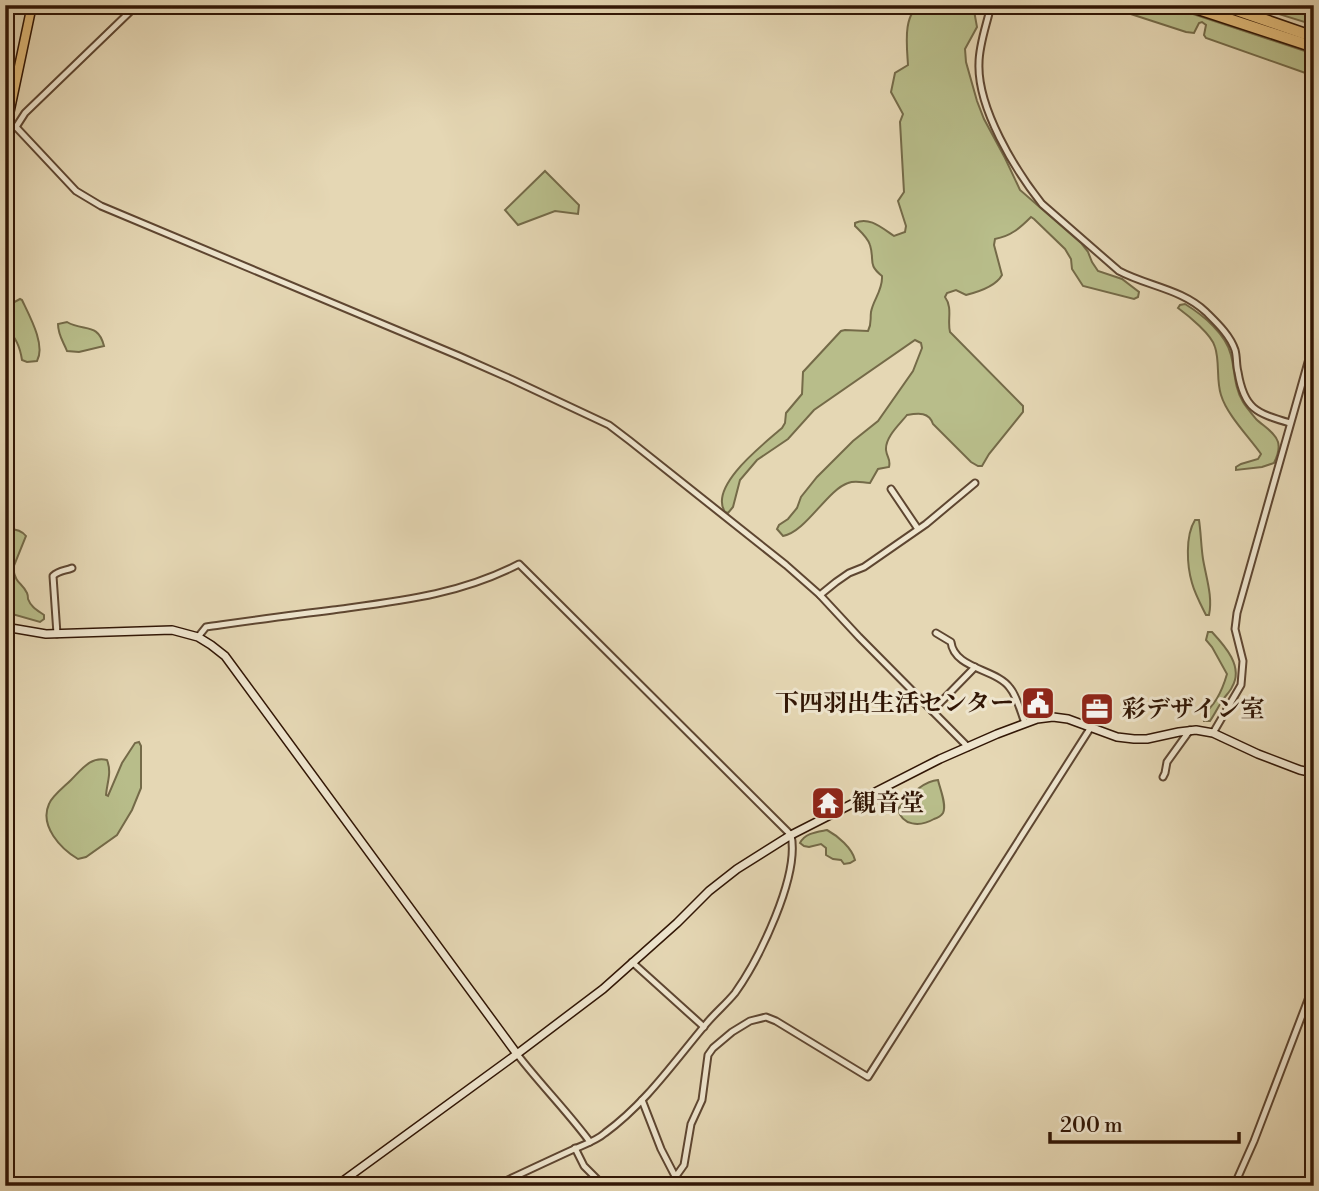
<svg xmlns="http://www.w3.org/2000/svg" width="1319" height="1191" font-family="'Libre Bodoni','Noto Serif JP',serif">
  <rect width="100%" height="100%" fill="#e5d7b4"/>
  <filter id="stains"><feTurbulence type="fractalNoise" baseFrequency=".00286" numOctaves="4"/><feColorMatrix values="0 0 0 0 .2 0 0 0 0 .09 0 0 0 0 .02 0 0 0 .5 -.17"/></filter>
  <radialGradient id="worn" r=".72"><stop offset=".6" stop-color="#630" stop-opacity="0"/><stop offset="1" stop-color="#630" stop-opacity=".3"/></radialGradient>
  <!-- green -->
  <g fill="#b8bd8a" stroke="#746a48" stroke-width="2">
    <path d="M 922,5 L 973,5 L 977,27 L 965,49 L 966,62 L 977,101 L 984,119 L 1005,158 L 1020,190 L 1081,243 L 1088,252 L 1092,262 L 1098,271 L 1122,279 L 1139,292 L 1138,297 L 1134,299 L 1083,286 L 1072,269 L 1071,259 L 1065,249 L 1034,219 L 1031,217 C 1020,228 1011,236 995,239 L 994,245 L 1002,275 C 996,286 978,292 966,295 L 956,290 L 947,293 L 945,297 C 953,308 947,320 950,332 L 1023,406 L 1023,412 L 989,454 L 982,466 L 978,466 L 971,462 L 933,424 C 929,412 919,413 907,415 C 900,424 885,437 886,450 C 887,458 891,459 889,467 L 878,469 L 870,483 C 863,483 856,480 848,483 C 827,490 806,532 783,536 L 777,529 L 779,525 L 788,519 L 797,508 L 801,497 L 817,477 L 853,441 L 878,421 L 913,371 L 922,348 L 921,343 L 915,340 L 814,410 L 788,439 L 757,460 L 740,480 L 733,507 L 728,513 L 725,512 C 708,486 765,443 782,428 L 785,423 L 786,413 L 802,394 L 803,372 L 841,331 L 845,330 L 868,331 C 872,323 870,320 871,312 C 873,300 883,290 882,276 C 867,264 875,261 870,245 C 868,238 861,232 855,226 L 855,223 C 869,216 882,228 894,236 L 905,232 L 906,226 L 898,201 L 904,192 L 900,122 L 903,114 L 891,92 L 895,73 L 908,65 C 907,47 902,12 922,5 Z"/>
    <polygon points="1103,5 1166,5 1314,54 1314,76 1206,38 1204,35 1206,25 1202,22 1199,23 1194,33 1186,32"/>
    <polygon points="1250,5 1306,5 1314,8 1314,25"/>
    <polygon points="545,171 579,205 578,214 555,211 518,225 505,210"/>
    <path d="M 20,299 L 22,300 C 29,315 46,345 37,361 L 27,362 L 22,360 C 20,347 16,337 5,327 L 5,307 Z"/>
    <path d="M 1185,304 C 1203,315 1226,334 1231,355 C 1235,371 1234,387 1243,402 C 1246,407 1252,414 1256,419 C 1263,426 1275,432 1278,442 C 1280,449 1277,457 1274,463 L 1262,467 L 1236,470 L 1236,467 L 1241,464 L 1258,459 L 1261,454 C 1249,437 1227,415 1221,395 C 1216,380 1220,362 1215,347 C 1212,335 1189,316 1178,308 L 1180,305 Z"/>
    <path d="M 67,322 C 84,332 98,322 104,346 L 79,352 L 67,351 C 63,341 58,335 58,324 Z"/>
    <path d="M 1195,520 L 1199,520 C 1201,533 1201,546 1203,559 C 1206,577 1213,597 1209,615 L 1206,615 C 1201,605 1195,594 1192,583 C 1187,566 1185,536 1195,520 Z"/>
    <path d="M 9,529 C 15,529 22,531 26,536 L 13,568 C 16,585 21,581 27,593 C 28,595 28,597 28,599 C 31,607 37,610 44,615 L 44,619 L 40,622 L 5,612 L 5,534 Z"/>
    <path d="M 1208,632 L 1212,632 C 1225,646 1244,667 1232,687 C 1230,692 1225,696 1222,701 C 1218,707 1215,714 1210,721 L 1204,721 L 1203,714 C 1216,705 1223,688 1227,674 L 1212,647 L 1206,640 Z"/>
    <path d="M 139,742 L 141,746 L 141,788 L 132,810 L 117,835 L 86,857 L 78,859 C 61,849 39,826 49,804 C 52,796 64,787 71,780 C 82,769 91,756 107,760 C 112,773 107,782 106,795 L 108,796 L 122,763 L 135,743 Z"/>
    <path d="M 938,780 C 940,789 947,805 943,813 C 941,816 937,818 934,819 C 920,827 902,826 898,809 C 907,798 923,781 938,780 Z"/>
    <path d="M 827,830 C 838,836 852,848 855,860 L 850,863 L 844,864 L 841,860 L 833,859 L 826,855 L 826,848 L 821,844 L 809,847 L 804,846 L 800,843 C 805,833 817,832 827,830 Z"/>
  </g>
  <g fill="none" stroke-linecap="round" stroke-linejoin="round">
    <!-- street casing -->
    <g stroke="#5e4631" stroke-width="9">
      <g id="street">
        <path d="M 991,5 C 987,24 979,44 979,63 C 977,108 1015,170 1042,204 L 1119,271 C 1147,286 1182,289 1206,312 C 1217,323 1230,335 1235,350 C 1237,357 1236,365 1238,372 C 1244,409 1256,413 1290,423"/>
        <polyline points="5,127 16,127 76,191 101,206 459,356 511,379 609,425 630,441 786,565 820,595 859,637 968,747"/>
        <polyline points="16,127 25,113 137,5"/>
        <polyline points="891,489 918,529"/>
        <polyline points="820,595 836,582 849,573 864,567 926,524 975,483"/>
        <path d="M 936,633 L 951,642 C 954,669 997,669 1010,688 C 1017,696 1021,713 1025,723"/>
        <path d="M 57,634 L 53,576 C 59,570 65,571 72,568"/>
        <path d="M 198,637 L 206,627 C 249,621 291,615 333,610 C 399,601 459,595 519,564 L 791,835 C 800,876 759,959 735,993 C 726,1004 715,1013 706,1024 C 674,1062 645,1104 605,1133 C 596,1141 583,1145 572,1150 C 546,1162 520,1174 495,1186"/>
        <polyline points="932,711 975,667"/>
        <polyline points="1213,733 1241,685 1243,661 1235,629 1237,613 1314,341"/>
        <polyline points="1163,777 1165,773 1167,762 1190,730"/>
        <polyline points="632,962 704,1027"/>
        <path d="M 517,1054 C 540,1084 567,1111 590,1142"/>
        <polyline points="642,1100 661,1149 676,1178"/>
        <polyline points="575,1148 584,1166 604,1186"/>
        <polyline points="669,1186 684,1165 691,1124 702,1100 708,1055 713,1048 732,1032 750,1021 766,1017 776,1021 868,1077 1091,727"/>
        <polyline points="1234,1186 1254,1141 1314,984"/>
      </g>
    </g>
    <!-- secondary casing -->
    <g stroke="#311605" stroke-width="10">
      <g id="secondary">
        <polyline points="5,627 46,634 172,630 198,637 211,645 225,656 517,1054"/>
        <polyline points="336,1186 517,1054 603,989 677,923 709,891 737,869 791,835 940,759 997,734 1037,719 1053,717 1068,719 1117,737 1134,739 1147,739 1179,732 1196,730 1213,733 1258,754 1300,770 1314,773"/>
      </g>
    </g>
    <!-- primary casing -->
    <g stroke="#311605" stroke-width="11">
      <polyline id="primary" points="5,133 32,5"/>
    </g>
    <!-- highway casing -->
    <g stroke="#311605" stroke-width="13">
      <g id="highway">
        <polyline points="1186,5 1314,47"/>
        <polyline points="1222,5 1314,37"/>
      </g>
    </g>
    <!-- street -->
    <use href="#street" stroke="#eee5ce" stroke-width="5"/>
    <!-- secondary -->
    <use href="#secondary" stroke="#eee5ce" stroke-width="7"/>
    <!-- primary -->
    <use href="#primary" stroke="#e2bc7a" stroke-width="8"/>
    <!-- highway -->
    <use href="#highway" stroke="#e2bc7a" stroke-width="10"/>
  </g>
  <!-- icons -->
  <defs>
    <g id="civic-square" transform="scale(1.75)"><rect x="-9" y="-9" width="18" height="18" rx="4" fill="#8f2418" stroke="#eee5ce"/><path d="M-.6-6.5H3V-4.5H.6V-3L4-1V1h2V6H-6V1h2V-1L-.6-3ZM-1.2 2.5V6h2.4V2.5Z" fill="#fff"/></g>
    <g id="office-square" transform="scale(1.75)"><rect x="-9" y="-9" width="18" height="18" rx="4" fill="#8f2418" stroke="#eee5ce"/><path d="M-6-3h4V-5.5h4V-3h4V5H-6ZM-1-4.5V-3h2v-1.5ZM-6 0V1H6V0Z" fill="#fff"/></g>
    <g id="temple-square" transform="scale(1.75)"><rect x="-9" y="-9" width="18" height="18" rx="4" fill="#8f2418" stroke="#eee5ce"/><path d="M0-6L5-2H3V0L6.5 2.5H4V6H1.5V3h-3V6H-4V2.5H-6.5L-3 0V-2H-5Z" fill="#fff"/></g>
  </defs>
  <g fill-rule="evenodd">
    <use href="#civic-square" x="1038" y="703"/>
    <use href="#office-square" x="1097" y="709"/>
    <use href="#temple-square" x="828" y="803"/>
  </g>
  <g text-anchor="middle" stroke-width="6" stroke-linejoin="round" paint-order="stroke">
    <!-- poi labels -->
    <g font-size="24" font-weight="bold" fill="#311605" stroke="#eee5ce" text-anchor="start">
      <text x="1014" y="711" text-anchor="end">下四羽出生活センター</text>
      <text x="1122" y="717">彩デザイン室</text>
      <text x="852" y="811">観音堂</text>
    </g>
  </g>
  <!-- margin -->
  <rect width="1319" height="1191" fill="none" stroke="#e5d7b4" stroke-width="28"/>
  <rect x="7" y="7" width="1305" height="1177" fill="none" stroke="#311605" stroke-width="3.5"/>
  <rect x="14" y="14" width="1291" height="1163" fill="none" stroke="#311605" stroke-width="2"/>
  <!-- scale -->
  <path d="M1050 1132v10h189v-10" fill="none" stroke="#311605" stroke-width="3.5"/>
  <text x="1060" y="1132" font-size="21" fill="#311605" stroke="#eee5ce" stroke-width="5" paint-order="stroke">200 m</text>
  <rect width="100%" height="100%" filter="url(#stains)"/>
  <rect width="100%" height="100%" fill="url(#worn)"/>
</svg>
